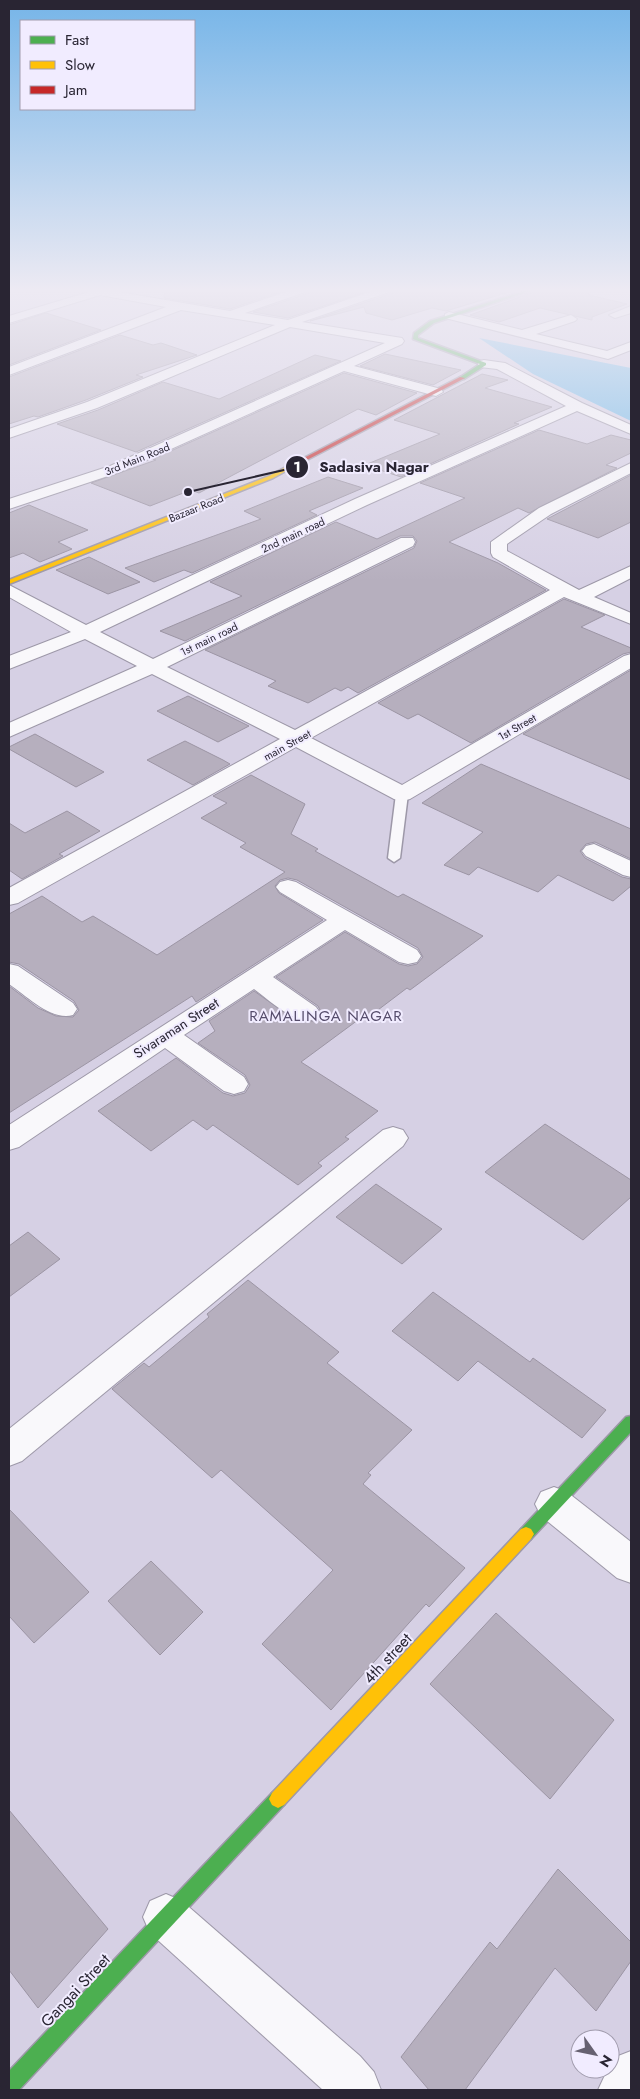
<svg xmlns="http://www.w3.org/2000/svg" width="640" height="2099" font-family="Jost,sans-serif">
  <rect width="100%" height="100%" fill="#d6d0e4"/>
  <!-- water -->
  <polygon fill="#6cb7e7" points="479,338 631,368 631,421 533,374"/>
  <!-- building -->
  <g fill="#b6afbe" stroke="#9c95a4">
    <polygon points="165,288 292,288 230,309 164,298"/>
    <polygon points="314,288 377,288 288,318 253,312 312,292"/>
    <polygon points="398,288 522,288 446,311 432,308 392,320 366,313 364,307 310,321 396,292"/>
    <polygon points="545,288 588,288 589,295 627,304 592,317 592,320 540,308 499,322 470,315"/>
    <polygon points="46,313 101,330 9,365 9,325"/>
    <polygon points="120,335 153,345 161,343 197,355 136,375 143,377 86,400 38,417 34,416 9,424 9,377"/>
    <polygon points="385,354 461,370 433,385 360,366"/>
    <polygon points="315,355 341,361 136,452 57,424 98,410 163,382 219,399"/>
    <polygon points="344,373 417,393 376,415 358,409 199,493 191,490 150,506 91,483 156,460 153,459"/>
    <polygon points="482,374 508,380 485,388 552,407 514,423 519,424 401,477 365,465 440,434 394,420"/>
    <polygon points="539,430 587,444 611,435 631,440 631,453 606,465 617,468 529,513 518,508 449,542 498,563 546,590 358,693 348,687 341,691 335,688 308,703 268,686 276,681 205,650 414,548 417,541 413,536 400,536 185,641 160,631 242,596 210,582 336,522 377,539 465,498 420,483"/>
    <polygon points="631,475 631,522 598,538 547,519"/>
    <polygon points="328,477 363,488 309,511 317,515 192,573 184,570 154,582 125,568 261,519 244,511"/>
    <polygon points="29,505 88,530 58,542 72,549 40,562 23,553 9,558 9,513"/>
    <polygon points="89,557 140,582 108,594 56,570"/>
    <polygon points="564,599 605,615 581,627 631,648 631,652 623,654 471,743 418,714 408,719 378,703"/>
    <polygon points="631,670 631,780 523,734"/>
    <polygon points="188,696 249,726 218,742 157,711"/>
    <polygon points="35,734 104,772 76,787 9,749 9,747"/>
    <polygon points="185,741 223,760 230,764 193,785 147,760"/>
    <polygon points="481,764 631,829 631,859 595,842 586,844 580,851 585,858 622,877 631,879 631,886 613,901 558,875 538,892 478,867 469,875 444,865 483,832 422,803"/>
    <polygon points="251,775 305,804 291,834 318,849 315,851 398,897 403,894 483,936 410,990 407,988 366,1019 362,1017 301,1062 378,1111 345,1137 349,1139 318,1163 322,1166 298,1185 213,1125 207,1130 193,1120 151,1151 98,1111 176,1058 223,1093 233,1096 245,1093 250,1085 245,1075 198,1043 215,1031 209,1021 254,991 291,1017 307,1022 318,1020 322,1014 318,1006 276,977 345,932 399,964 408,966 417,964 423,957 418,948 297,880 288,878 280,880 275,886 279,893 323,920 196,1002 192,996 9,1113 9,986 38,1008 56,1016 73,1017 79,1010 74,1001 19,964 9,962 9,914 42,896 82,922 93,916 157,955 285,872 240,847 246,843 201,818 227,803 213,796"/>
    <polygon points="67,811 100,831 59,854 63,856 22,879 9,870 9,823 25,833"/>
    <polygon points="545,1124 631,1180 631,1197 583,1240 485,1172"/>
    <polygon points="376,1184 442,1229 402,1264 336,1217"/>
    <polygon points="28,1232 60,1259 9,1297 9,1246"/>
    <polygon points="248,1280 339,1352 327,1363 412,1430 368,1473 371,1475 363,1484 465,1568 429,1607 426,1604 331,1710 262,1644 333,1570 221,1470 212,1478 112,1389 144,1363 149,1367 209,1317 207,1314"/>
    <polygon points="433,1292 530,1362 533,1358 606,1410 582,1438 478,1361 458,1381 392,1331"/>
    <polygon points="9,1509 89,1592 34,1643 9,1616"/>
    <polygon points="151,1561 203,1612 160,1655 108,1601"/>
    <polygon points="496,1613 614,1720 550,1799 430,1684"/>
    <polygon points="9,1810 108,1929 38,2008 9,1970"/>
    <polygon points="558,1869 631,1942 631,1961 596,2011 555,1968 465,2090 429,2090 401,2057 490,1942 497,1949"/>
  </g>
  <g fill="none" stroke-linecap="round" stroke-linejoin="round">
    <!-- lane casing -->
    <g stroke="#9d98a8" stroke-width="3">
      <polygon id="lane" points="402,790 408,794 400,858 394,862 388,858 396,794"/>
    </g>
    <!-- street casing -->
    <g stroke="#9d98a8" stroke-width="2">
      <g id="street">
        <polygon points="102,288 117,288 113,291 230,311 297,288 312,288 311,290 245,313 288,320 381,288 396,288 395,290 302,322 402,338 404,341 402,344 354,366 441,389 443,392 436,396 344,371 120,472 9,509 9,499 110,466 385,343 290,327 97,408 9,438 9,429 87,402 275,325 181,310 9,375 9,367 166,307 100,295 9,323 9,316"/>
        <polygon points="631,306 631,313 615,318 609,315"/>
        <polygon points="449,312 522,330 571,315 577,319 575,321 536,334 607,351 631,342 631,350 608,359 445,318 445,314"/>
        <polygon points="484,360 505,363 582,403 631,425 631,434 577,411 367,505 100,632 153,659 401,538 413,538 415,542 413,546 167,667 295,730 550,590 493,557 491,553 491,542 539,508 631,463 631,473 551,514 507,544 507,551 579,590 631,566 631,578 594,597 631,613 631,624 564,597 311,738 402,785 624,656 631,654 631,668 410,799 402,801 394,799 296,747 18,903 9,905 9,888 280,739 152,674 9,737 9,723 137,666 85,639 9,669 9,656 71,632 9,597 9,585 86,625 355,499 566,406 497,369 480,367 478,364 480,361"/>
        <polygon points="594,844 631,861 631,877 623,875 586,856 582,851 586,846"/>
        <path d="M 288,880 L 296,882 L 417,950 L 421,956 L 417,962 L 408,964 L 399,962 L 345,930 L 273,977 L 316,1007 L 320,1013 L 316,1019 C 294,1025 272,1002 254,989 L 184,1035 L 244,1077 L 248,1084 L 244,1091 L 234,1094 L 224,1091 L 165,1048 L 19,1147 L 9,1150 L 9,1125 L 327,920 L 280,892 L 276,887 L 280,882 Z"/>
        <path d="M 9,964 L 18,966 L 73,1003 L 77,1009 L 73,1015 C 51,1021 27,996 9,984 Z"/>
        <polygon points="393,1127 403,1130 408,1138 403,1146 22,1461 9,1466 9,1429 383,1130"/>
        <polygon points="554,1487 567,1492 631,1542 631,1583 617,1578 541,1516 535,1504 541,1492"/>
        <polygon points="166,1894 182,1901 360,2056 374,2072 381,2090 323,2090 150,1933 143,1917 150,1901"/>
        <polygon points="631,2051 631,2090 598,2090 613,2058"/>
      </g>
    </g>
    <!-- fast casing -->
    <g stroke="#9d98a8" stroke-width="3">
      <g id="fast">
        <polygon points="534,288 539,288 434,323 418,335 418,338 486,363 486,365 464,379 459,378 480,364 413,339 414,333 430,321"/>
        <polygon points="631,1416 631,1432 531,1539 526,1541 521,1539 518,1534 521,1529 626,1417"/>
        <polygon points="278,1790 284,1793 287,1799 284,1805 19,2090 9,2090 9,2071 272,1793"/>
      </g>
    </g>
    <!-- slow casing -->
    <g stroke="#9d98a8" stroke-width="3">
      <g id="slow">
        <polygon points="299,460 304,461 273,478 9,584 9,580 269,476"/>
        <polygon points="526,1527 531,1529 534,1534 531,1539 284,1805 278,1808 272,1805 269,1799 272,1793 521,1529"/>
      </g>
    </g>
    <!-- jam casing -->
    <g stroke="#9d98a8" stroke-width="3">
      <polygon id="jam" points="460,377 465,378 303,462 298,461"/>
    </g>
    <!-- lane -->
    <use href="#lane" fill="#f9f8fb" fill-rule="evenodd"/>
    <!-- street -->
    <use href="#street" fill="#f9f8fb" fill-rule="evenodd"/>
    <!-- fast -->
    <use href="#fast" fill="#4caf50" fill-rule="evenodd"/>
    <!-- slow -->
    <use href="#slow" fill="#ffc107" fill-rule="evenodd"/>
    <!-- jam -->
    <use href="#jam" fill="#c62828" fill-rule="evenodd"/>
  </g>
  <!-- sky -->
  <linearGradient id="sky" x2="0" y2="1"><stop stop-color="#76b5e8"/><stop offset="0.5" stop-color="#edeaf3"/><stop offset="1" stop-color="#edeaf3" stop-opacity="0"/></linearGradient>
  <rect width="640" height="581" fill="url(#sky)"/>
  <g text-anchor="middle" stroke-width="4" stroke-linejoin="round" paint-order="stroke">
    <!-- far-street labels -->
    <g font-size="11" fill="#292533" stroke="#f1ecff">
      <text transform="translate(137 459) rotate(-22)" y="4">3rd Main Road</text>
      <text transform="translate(196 508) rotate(-22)" y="4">Bazaar Road</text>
      <text transform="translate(293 535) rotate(-25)" y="4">2nd main road</text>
      <text transform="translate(209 639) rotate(-26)" y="4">1st main road</text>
      <text transform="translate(517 727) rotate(-30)" y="4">1st Street</text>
      <text transform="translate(287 745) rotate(-29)" y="4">main Street</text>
    </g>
    <!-- street labels -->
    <g font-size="14" fill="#292533" stroke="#f1ecff">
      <text transform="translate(176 1028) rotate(-33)" y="5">Sivaraman Street</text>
    </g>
    <!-- neighbourhood labels -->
    <g font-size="15" letter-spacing="1" fill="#554c6b" stroke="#f1ecff">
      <text x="326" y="1021">RAMALINGA NAGAR</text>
    </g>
    <!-- near-street labels -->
    <g font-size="16" fill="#292533" stroke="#f1ecff">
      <text transform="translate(387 1658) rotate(-47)" y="6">4th street</text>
      <text transform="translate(75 1990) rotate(-47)" y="6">Gangai Street</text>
    </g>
  </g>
  <!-- callouts -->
  <path fill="none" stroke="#292533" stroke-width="2" d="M188 492L297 467"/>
  <g fill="#292533" stroke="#f1ecff" stroke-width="2">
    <circle cx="188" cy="492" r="5"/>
    <circle cx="297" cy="467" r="12"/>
  </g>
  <g font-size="15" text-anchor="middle" font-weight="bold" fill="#fff">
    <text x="297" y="472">1</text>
  </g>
  <g font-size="15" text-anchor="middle" font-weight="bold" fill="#292533" stroke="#f1ecff" stroke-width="4" stroke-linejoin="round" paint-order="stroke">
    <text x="374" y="472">Sadasiva Nagar</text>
  </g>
  <!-- border -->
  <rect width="640" height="2099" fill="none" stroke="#292533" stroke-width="20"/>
  <!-- legend -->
  <rect x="20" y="20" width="175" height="90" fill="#f1ecff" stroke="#a19cad"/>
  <rect x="30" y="36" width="25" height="8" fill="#4caf50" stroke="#a19cad"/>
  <text x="65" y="45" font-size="15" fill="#292533">Fast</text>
  <rect x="30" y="61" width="25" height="8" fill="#ffc107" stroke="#a19cad"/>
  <text x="65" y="70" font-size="15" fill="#292533">Slow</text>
  <rect x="30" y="86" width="25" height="8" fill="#c62828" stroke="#a19cad"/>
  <text x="65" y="95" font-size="15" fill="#292533">Jam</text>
  <!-- north arrow -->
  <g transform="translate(595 2054) rotate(123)"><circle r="24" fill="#f1ecff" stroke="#a19cad"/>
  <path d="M0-4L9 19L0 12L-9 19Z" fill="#666171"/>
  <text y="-8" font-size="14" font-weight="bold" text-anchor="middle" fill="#292533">N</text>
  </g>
</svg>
